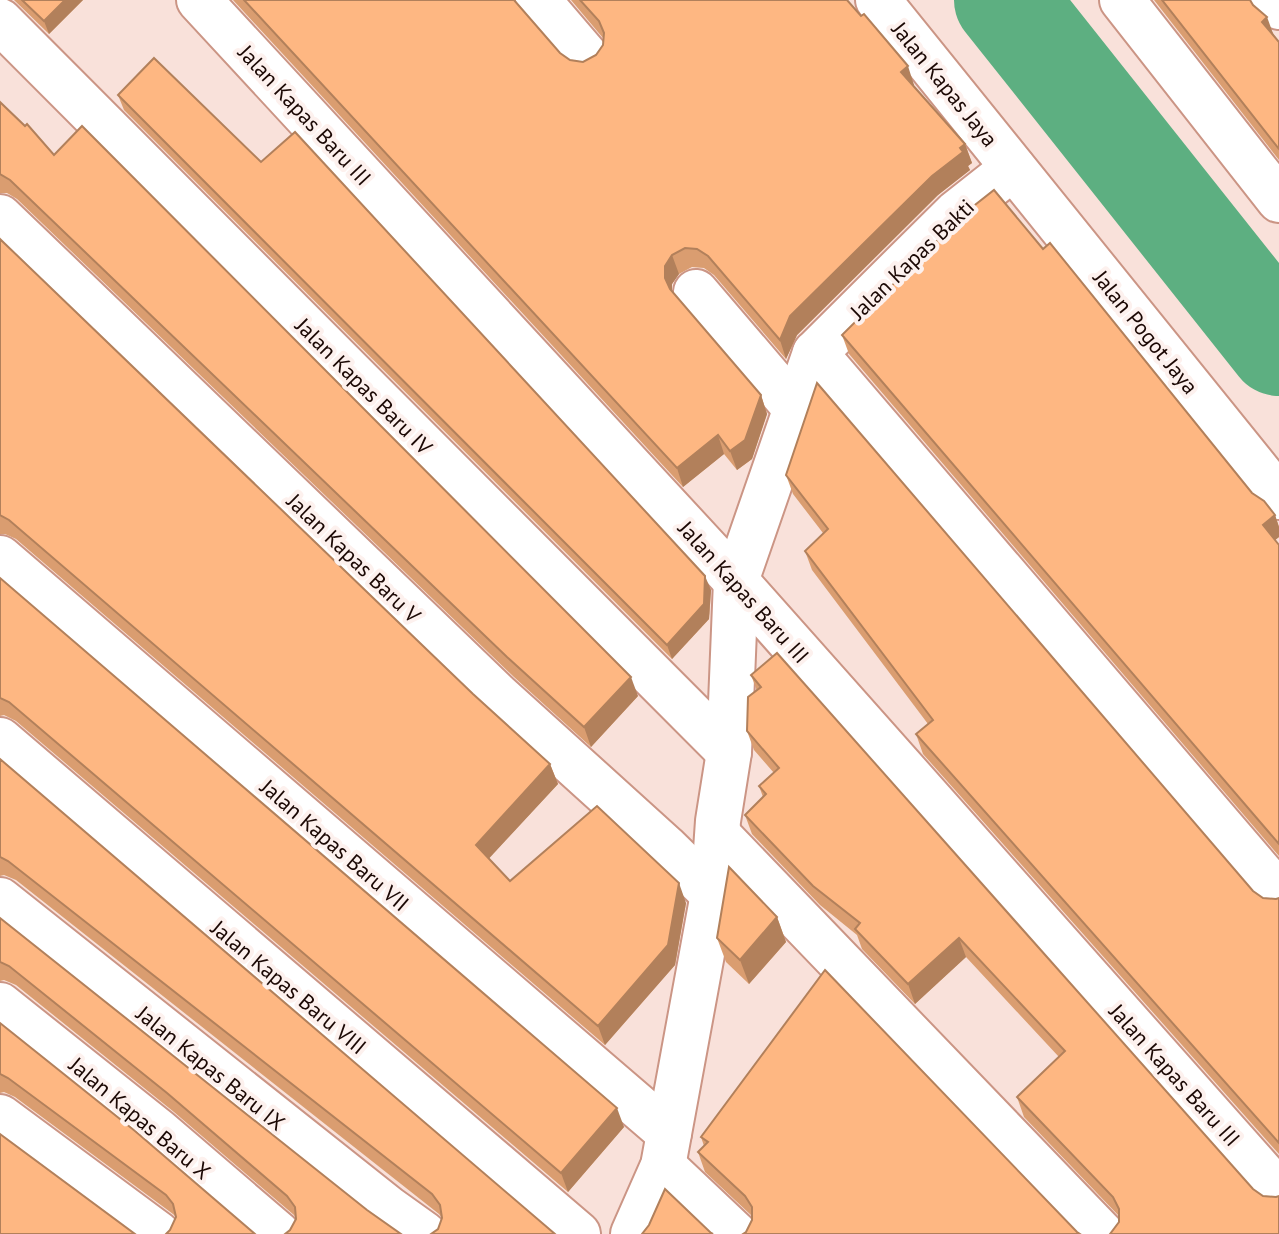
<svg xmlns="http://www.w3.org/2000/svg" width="1279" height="1234" font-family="'PT Sans',sans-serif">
  <rect width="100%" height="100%" fill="#f9e1da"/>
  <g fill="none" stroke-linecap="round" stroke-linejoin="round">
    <!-- river -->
    <polyline stroke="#5daf81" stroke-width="102" points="1005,0 1279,345"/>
    <!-- minor casing -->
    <g stroke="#cb9585" stroke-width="48">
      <g id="minor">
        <polyline points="199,0 736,581 1279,1192"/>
        <polyline points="538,0 586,56"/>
        <polyline points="878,0 1279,497"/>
        <polyline points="1122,0 1279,200"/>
        <polyline points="1273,0 1279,7"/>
        <polyline points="0,21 729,752"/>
        <polyline points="0,217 497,695 665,847 713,894"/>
        <polyline points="696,292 796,409"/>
        <polyline points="815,353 1279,894"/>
        <polyline points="0,558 669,1133"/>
        <polyline points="0,740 578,1234"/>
        <polyline points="719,836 1102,1234"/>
        <polyline points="0,900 389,1209 424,1234"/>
        <polyline points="0,1005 158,1131 278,1234"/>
        <polyline points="0,1117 158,1234"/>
        <polyline points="663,1166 735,1234"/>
        <polyline points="633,1234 663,1166 713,894 718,821 729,752 736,581 815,353 956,213 1013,168"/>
      </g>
    </g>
    <!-- minor -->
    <use href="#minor" stroke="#fff" stroke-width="44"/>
  </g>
  <!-- wall -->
  <g fill="#da9d70">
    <polygon points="14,0 83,0 49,34"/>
    <polygon points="233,0 514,0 560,53 570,60 583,62 596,55 603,45 603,38 571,0 847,0 914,85 913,86 965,144 972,163 968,166 970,170 938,195 797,335 786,359 714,275 704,268 692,267 679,274 672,284 672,291 761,395 767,414 752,459 737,470 724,454 683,487"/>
    <polygon points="1154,0 1250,0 1279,42 1279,160"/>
    <polygon points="118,95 261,162 711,590 709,619 672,659 124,110"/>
    <polygon points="0,102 54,155 638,696 591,747 514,677 17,199 7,193 0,193"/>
    <polygon points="0,239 473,694 550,764 558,784 488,859 510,881 686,903 675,965 605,1045 16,539 5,534 0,534"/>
    <polygon points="1043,249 1252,493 1275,515 1279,527 1279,537 1275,540 1279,545 1279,856 849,354 842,335"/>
    <polygon points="786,475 1253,891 1263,898 1276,899 1279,898 1279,1154 923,754 916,734 928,724 812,570 805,551 823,533 793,494"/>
    <polygon points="0,578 624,1127 568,1192 16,721 4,715 0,716"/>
    <polygon points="751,675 1253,1189 1263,1196 1276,1197 1279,1234 1112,1233 1119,1222 1119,1216 1024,1117 1017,1097 1059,1057 966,957 915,1004 862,949 857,935 820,905 752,834 745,815 763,797 759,786 774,773 754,750 747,731 757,691"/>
    <polygon points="0,759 555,1234 438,1229 442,1218 439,1214 16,880 4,875 0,876"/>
    <polygon points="777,917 786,942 749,984 726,962 717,938"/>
    <polygon points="0,918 367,1210 290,1230 296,1219 294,1215 174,1112 16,985 4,980 0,981"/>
    <polygon points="0,1023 255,1234 170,1230 176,1217 173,1214 15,1097 4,1092 0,1093"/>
    <polygon points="701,1137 1077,1232 746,1232 752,1220 752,1216 705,1172 698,1152 704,1146"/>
  </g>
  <!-- shaded-wall -->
  <g fill="#b2805b">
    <polygon points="65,0 83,0 49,34 44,21"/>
    <polygon points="1267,17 1274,36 1262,22"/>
    <polygon points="908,66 914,85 908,91 901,72"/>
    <polygon points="965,144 972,163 968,166 970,170 938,195 797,335 786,359 780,340 790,316"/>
    <polygon points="672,255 679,274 672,284 672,297 665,278 665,266"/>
    <polygon points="761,395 767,414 752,459 737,470 730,451"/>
    <polygon points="718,435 724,454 683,487 677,468"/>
    <polygon points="1275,515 1279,527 1279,537 1270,544 1263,525"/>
    <polygon points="705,576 711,590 709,619 672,659 667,645"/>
    <polygon points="631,677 638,696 591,747 584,727"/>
    <polygon points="550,764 558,784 483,865 476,845"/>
    <polygon points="679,883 686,903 675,965 605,1045 598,1026"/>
    <polygon points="777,917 786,942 749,984 740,960"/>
    <polygon points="959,938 966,957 915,1004 908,984"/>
    <polygon points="617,1108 624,1127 568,1192 561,1173"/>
  </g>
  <!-- building -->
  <g fill="#feb782" stroke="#b2805b" stroke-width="2">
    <polygon points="22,0 65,0 44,21"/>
    <polygon points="244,0 514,0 560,53 570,60 583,62 596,55 603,45 604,33 599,21 580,0 847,0 861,16 864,14 908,66 901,72 965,144 960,148 963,152 932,176 790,316 780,340 708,256 697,249 685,248 672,255 665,266 665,278 670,289 761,395 745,440 730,451 718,435 677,468"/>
    <polygon points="1162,0 1250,0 1253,5 1267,17 1262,22 1279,42 1279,149"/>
    <polygon points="154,58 261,162 295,132 705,576 704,604 667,645 118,95"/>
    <polygon points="0,102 25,126 27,124 54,155 82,126 631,677 584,727 507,657 10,180 0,174"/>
    <polygon points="994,190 1043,249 1050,243 1252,493 1264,501 1275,515 1263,525 1279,545 1279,844 842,335 966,212"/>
    <polygon points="0,239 473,694 550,764 476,845 510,881 597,806 679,883 668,945 598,1026 9,520 0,515"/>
    <polygon points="817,383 1253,891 1263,898 1276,899 1279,898 1279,1143 916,734 933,720 805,551 828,529 786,475"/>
    <polygon points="0,578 617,1108 561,1173 9,702 0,698"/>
    <polygon points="777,653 1253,1189 1263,1196 1276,1197 1279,1196 1279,1234 1110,1234 1119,1222 1119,1209 1113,1197 1017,1097 1065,1051 959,938 908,984 855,929 860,923 813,886 745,815 766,794 759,786 779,768 747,731 748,697 761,687 751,675"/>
    <polygon points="0,759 555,1234 431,1234 438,1229 442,1218 440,1205 432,1194 8,861 0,857"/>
    <polygon points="729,867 777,917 740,960 717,938"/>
    <polygon points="0,918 367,1210 401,1234 285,1234 290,1230 296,1219 295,1207 287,1196 167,1093 9,966 0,962"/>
    <polygon points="825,970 1077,1232 1080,1234 743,1234 746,1232 752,1220 752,1207 745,1196 698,1152 708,1142 701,1137"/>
    <polygon points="0,1023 135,1131 255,1234 166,1234 170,1230 176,1217 173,1204 166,1195 8,1078 0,1074"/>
    <polygon points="0,1134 135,1234 0,1234"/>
    <polygon points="665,1189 711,1233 713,1234 642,1234 649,1225"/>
  </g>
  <g text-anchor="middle" stroke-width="8" stroke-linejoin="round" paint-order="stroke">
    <!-- street labels -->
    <g font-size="22" fill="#1b0804" stroke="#fdf1ee">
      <text transform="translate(945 84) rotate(51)" y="8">Jalan Kapas Jaya</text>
      <text transform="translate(305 115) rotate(47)" y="8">Jalan Kapas Baru III</text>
      <text transform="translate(912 259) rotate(-44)" y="8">Jalan Kapas Bakti</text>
      <text transform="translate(1146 332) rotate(51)" y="8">Jalan Pogot Jaya</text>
      <text transform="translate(364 386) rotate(45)" y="8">Jalan Kapas Baru IV</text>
      <text transform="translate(354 558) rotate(44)" y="8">Jalan Kapas Baru V</text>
      <text transform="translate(744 592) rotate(48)" y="8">Jalan Kapas Baru III</text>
      <text transform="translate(335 845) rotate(41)" y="8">Jalan Kapas Baru VII</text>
      <text transform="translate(289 987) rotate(40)" y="8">Jalan Kapas Baru VIII</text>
      <text transform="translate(211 1068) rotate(39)" y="8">Jalan Kapas Baru IX</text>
      <text transform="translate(1175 1075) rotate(48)" y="8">Jalan Kapas Baru III</text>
      <text transform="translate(140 1118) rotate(40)" y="8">Jalan Kapas Baru X</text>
    </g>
  </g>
</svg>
